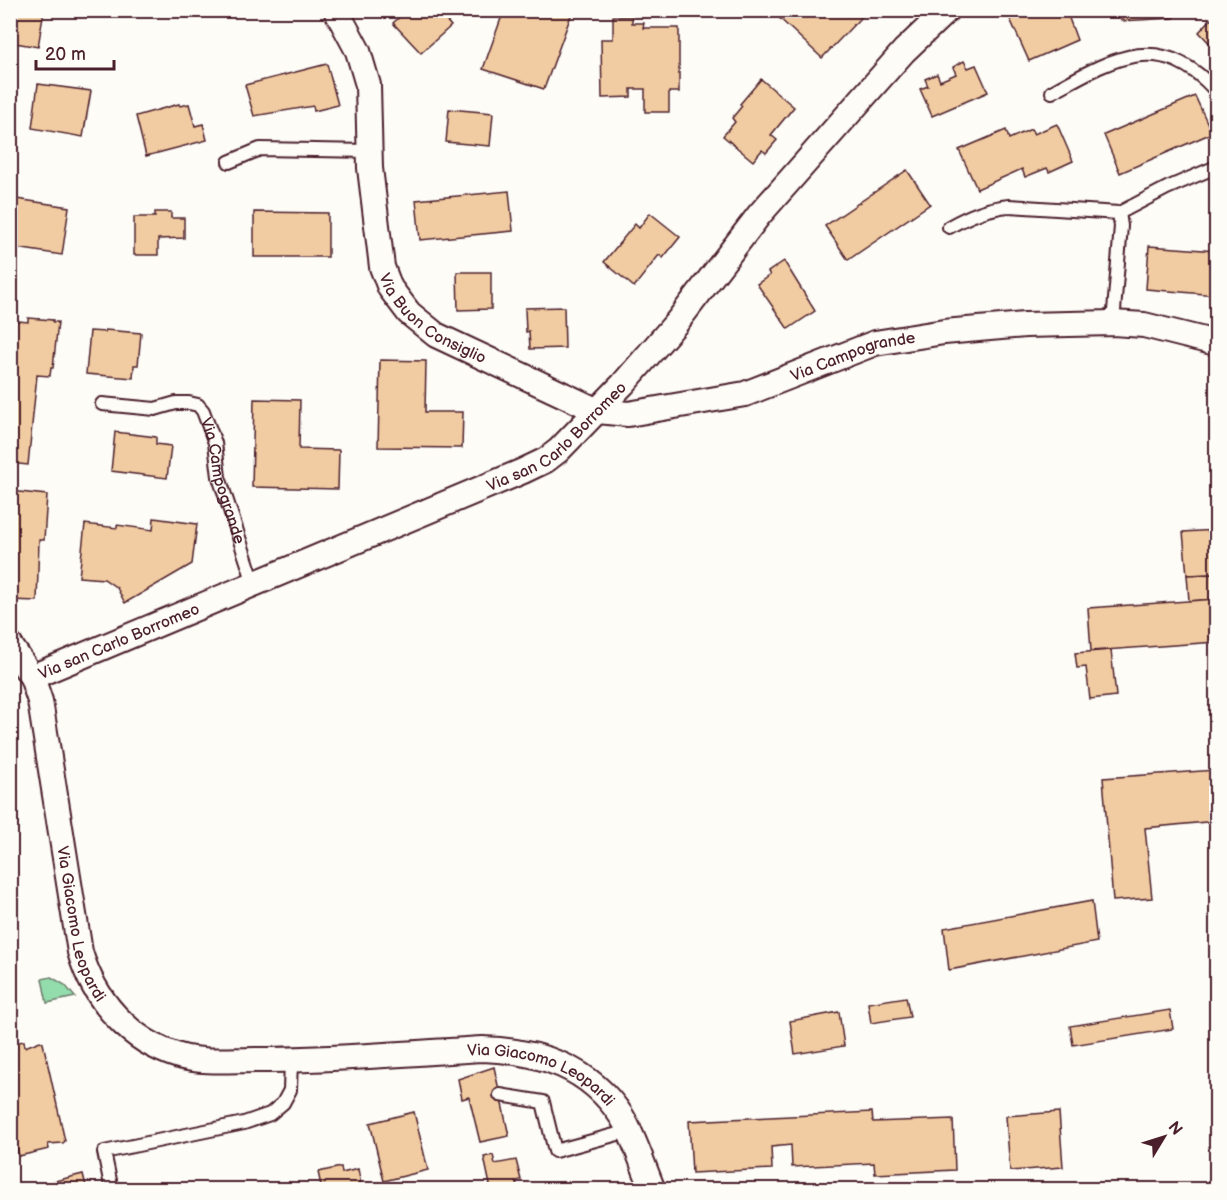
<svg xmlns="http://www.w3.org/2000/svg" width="1227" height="1200" font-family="'Balsamiq Sans',sans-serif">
  <rect width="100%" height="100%" fill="#fdfcf7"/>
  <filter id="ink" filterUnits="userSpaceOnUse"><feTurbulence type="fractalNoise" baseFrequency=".0167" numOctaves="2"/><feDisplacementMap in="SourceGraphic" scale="12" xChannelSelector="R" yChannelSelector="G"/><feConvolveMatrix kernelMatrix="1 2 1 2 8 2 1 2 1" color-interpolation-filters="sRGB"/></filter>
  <g filter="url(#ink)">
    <!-- green -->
    <polygon fill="#93dcac" stroke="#6e7e6c" stroke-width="1.5" points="51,977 65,985 75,997 47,1003 42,979"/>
    <!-- building -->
    <g fill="#f1cba1" stroke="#4a1f2b" stroke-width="1.5">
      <polygon points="10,10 44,10 38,47 10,42"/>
      <polygon points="81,10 114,10 113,16"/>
      <polygon points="403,10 437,10 451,26 421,53 393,23 405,12"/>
      <polygon points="504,10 573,10 544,89 483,69"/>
      <polygon points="778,10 864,10 866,12 822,58 775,14"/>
      <polygon points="1006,10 1066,10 1077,40 1029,61"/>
      <polygon points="1120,10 1173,10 1174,18 1121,21"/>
      <polygon points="1216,14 1216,50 1199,32"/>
      <polygon points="613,16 632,16 632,23 644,23 643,28 679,28 679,92 669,92 669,112 645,112 645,89 631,89 631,97 602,98 601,39 613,39"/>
      <polygon points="964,61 968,68 976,65 988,92 932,116 920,89 928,86 925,79 937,74 940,81 956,74 953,67"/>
      <polygon points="327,64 338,105 314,111 313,106 254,116 245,85"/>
      <polygon points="761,79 794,107 771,135 777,140 766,153 762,150 753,161 723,136 735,122 732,118 742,106 740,104"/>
      <polygon points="38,84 91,91 83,137 32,128"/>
      <polygon points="1195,96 1212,133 1120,173 1104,135"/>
      <polygon points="179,104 180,106 189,104 195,126 203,124 207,140 146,156 136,116"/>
      <polygon points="449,109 493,113 490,146 446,142"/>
      <polygon points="1057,124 1073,161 1049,172 1047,168 1025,177 1022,169 977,189 959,150 1006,130 1009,139 1031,129 1034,134"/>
      <polygon points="907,170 930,204 848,260 825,226"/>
      <polygon points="509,191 513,231 420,240 416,200"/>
      <polygon points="10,198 69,207 62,255 10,247"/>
      <polygon points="155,212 171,212 171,218 184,218 184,238 158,239 158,255 134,255 134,217 155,217"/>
      <polygon points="254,212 328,213 328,257 254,257"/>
      <polygon points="650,213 680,237 663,258 659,255 634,287 604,262 635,224 639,228"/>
      <polygon points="1149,246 1216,251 1216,295 1146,289"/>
      <polygon points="784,261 815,311 788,329 757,284 770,275 768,272"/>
      <polygon points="457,272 491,272 491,309 458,310"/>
      <polygon points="564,307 565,348 530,349 529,331 526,332 525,308"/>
      <polygon points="28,318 53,320 53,322 58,322 53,368 51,368 50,376 37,375 28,465 10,463 10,320 28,322"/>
      <polygon points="105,330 141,333 138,365 134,365 133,378 86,374 90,331 105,332"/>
      <polygon points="380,360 426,361 425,412 463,412 462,448 378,447"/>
      <polygon points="254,399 300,400 299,449 339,450 338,489 252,487"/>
      <polygon points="115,432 156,437 156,444 171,446 167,478 111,471"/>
      <polygon points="10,491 47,495 44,540 39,540 37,601 10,600"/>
      <polygon points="154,518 197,524 192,564 125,603 117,588 104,579 79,577 85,524 117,528 117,525 153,530"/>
      <polygon points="1216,530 1216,574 1187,575 1183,532"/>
      <polygon points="1216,574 1216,599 1189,601 1187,575"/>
      <polygon points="1216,599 1216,642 1091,651 1088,608"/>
      <polygon points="1111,650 1116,696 1090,699 1086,667 1077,668 1075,653"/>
      <polygon points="1216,770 1216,821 1145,828 1152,898 1113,901 1103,778"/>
      <polygon points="10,860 14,874 11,875 15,899 10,901"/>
      <polygon points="1092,901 1097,942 949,970 944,928"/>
      <polygon points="906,997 910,1017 871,1023 868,1003"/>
      <polygon points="1170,1010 1173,1029 1073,1045 1070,1026"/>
      <polygon points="839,1012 844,1046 795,1054 790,1021"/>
      <polygon points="24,1041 25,1047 40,1041 43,1043 65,1141 63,1143 48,1144 49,1149 19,1156 10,1121 10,1044"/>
      <polygon points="494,1067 509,1136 480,1142 469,1097 462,1099 458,1079"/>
      <polygon points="414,1112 428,1170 384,1181 370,1123"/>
      <polygon points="872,1112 873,1122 953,1119 955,1170 875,1174 874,1163 792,1167 791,1145 771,1147 772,1169 692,1173 689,1121"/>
      <polygon points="1059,1112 1063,1167 1010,1171 1006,1116"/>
      <polygon points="493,1155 495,1164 516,1160 521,1180 516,1181 518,1190 472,1190 490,1185 484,1157"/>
      <polygon points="341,1167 342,1173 358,1169 362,1190 322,1190 318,1172"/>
      <polygon points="83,1174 87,1190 40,1190 39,1185"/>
      <polygon points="179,1183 181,1190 151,1190"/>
    </g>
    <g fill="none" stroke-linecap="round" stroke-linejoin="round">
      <!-- lane casing -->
      <g stroke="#4a1f2b" stroke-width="16">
        <g id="lane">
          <path d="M 1052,92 C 1113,58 1160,29 1216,91"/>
          <polyline points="229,162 260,149 369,151"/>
          <path d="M 949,227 C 968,216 987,208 1009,206 L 1119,213 L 1167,188 L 1216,167"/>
          <polyline points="1113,323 1121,226 1119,213"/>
          <path id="s1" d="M 102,404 L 155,409 L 176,403 L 189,403 L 198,405 L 203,411 L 215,443 L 219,477 L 254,583"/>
          <polyline points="500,1095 543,1102 555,1151 629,1131"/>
          <polyline points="112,1190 104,1152 244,1123 270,1114 283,1103 290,1090 291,1060"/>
        </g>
      </g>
      <!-- street casing -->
      <g stroke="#4a1f2b" stroke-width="28">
        <g id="street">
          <path id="s2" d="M 336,10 L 358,51 L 368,85 L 370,168 L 382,267 L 390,288 L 409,313 L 436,335 L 598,411 L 628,414 L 745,394 L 875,343 L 944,332 L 1025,325 L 1113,323 L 1144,325 L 1216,343"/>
          <path id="s3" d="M 10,645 L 32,677 L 40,701 L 80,952 C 94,1000 129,1041 179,1056 C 203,1063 230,1060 256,1060 C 332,1060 407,1053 483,1049 C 540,1051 590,1067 622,1117 C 635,1139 643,1166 653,1190"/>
          <path id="s4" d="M 32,677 L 523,471 L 546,460 L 559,450 L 623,384 L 677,322 L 759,215 L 904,51 L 947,10"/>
        </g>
      </g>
      <!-- lane -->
      <use href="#lane" stroke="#fdfcf7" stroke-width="12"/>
      <!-- street -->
      <use href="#street" stroke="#fdfcf7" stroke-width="24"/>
    </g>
  </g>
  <g text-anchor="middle" stroke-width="4.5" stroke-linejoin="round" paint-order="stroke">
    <!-- street labels -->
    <g font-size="16" fill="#4a1f2b" stroke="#fdfcf7">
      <text dy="6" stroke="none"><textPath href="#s2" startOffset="340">Via Buon Consiglio</textPath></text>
      <text dy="6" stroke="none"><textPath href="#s2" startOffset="796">Via Campogrande</textPath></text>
      <text dy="6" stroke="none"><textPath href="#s4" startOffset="580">Via san Carlo Borromeo</textPath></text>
      <text dy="6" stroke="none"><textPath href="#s1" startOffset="178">Via Campogrande</textPath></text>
      <text dy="6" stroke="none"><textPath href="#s4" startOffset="94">Via san Carlo Borromeo</textPath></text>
      <text dy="6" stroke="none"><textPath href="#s3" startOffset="291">Via Giacomo Leopardi</textPath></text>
      <text dy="6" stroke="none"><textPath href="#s3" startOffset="837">Via Giacomo Leopardi</textPath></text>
    </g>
  </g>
  <!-- margin -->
  <rect width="1227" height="1200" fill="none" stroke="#fdfcf7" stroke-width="36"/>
  <rect x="18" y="18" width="1191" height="1164" fill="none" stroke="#4a1f2b" stroke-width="2" filter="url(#ink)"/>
  <!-- north arrow -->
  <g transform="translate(1164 1137) rotate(52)" stroke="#fdfcf7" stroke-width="4.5" paint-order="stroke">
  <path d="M0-4.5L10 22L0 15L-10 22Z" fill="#4a1f2b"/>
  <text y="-9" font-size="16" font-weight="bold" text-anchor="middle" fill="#4a1f2b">N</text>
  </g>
  <!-- scale -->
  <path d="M36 60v9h78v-9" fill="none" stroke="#4a1f2b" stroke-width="3"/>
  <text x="45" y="60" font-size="18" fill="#4a1f2b" stroke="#fdfcf7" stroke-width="4.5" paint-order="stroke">20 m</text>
</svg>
